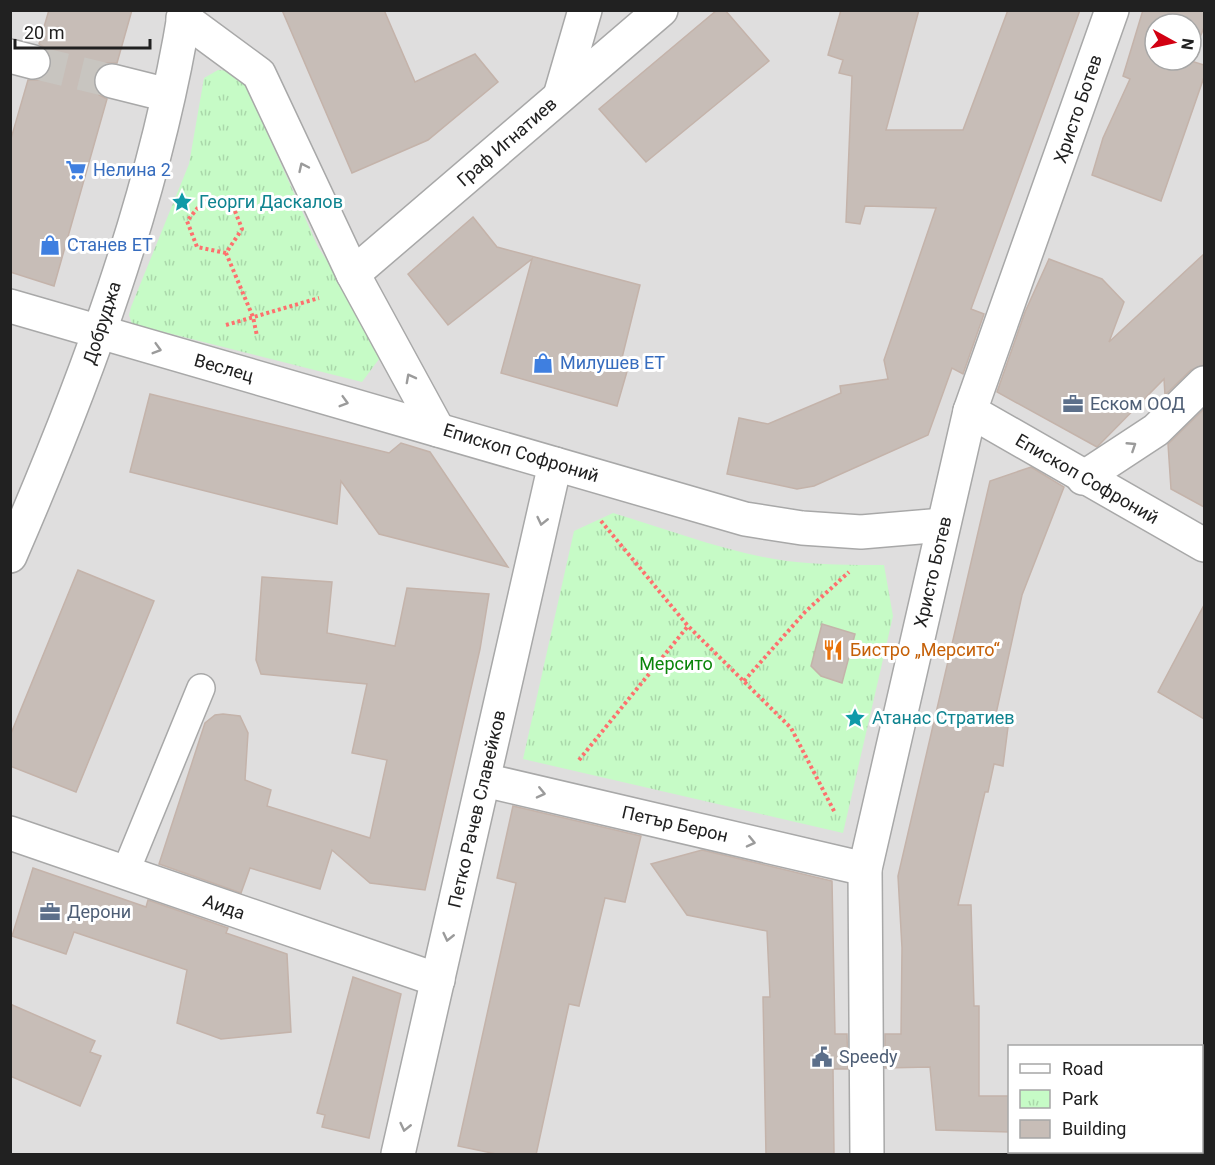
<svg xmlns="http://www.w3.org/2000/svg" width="1215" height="1165" font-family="Roboto,sans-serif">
  <defs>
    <pattern id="park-tufts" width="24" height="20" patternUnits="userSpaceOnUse" patternTransform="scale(1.5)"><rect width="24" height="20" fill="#c6fbc6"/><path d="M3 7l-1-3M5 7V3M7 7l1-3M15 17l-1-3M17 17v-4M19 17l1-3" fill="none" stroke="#aad7aa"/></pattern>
  </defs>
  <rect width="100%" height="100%" fill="#f2eee8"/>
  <!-- residential -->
  <path fill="#dfdede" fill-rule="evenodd" d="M 11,11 L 1204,11 L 1204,1154 L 11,1154 ZM 1155,24 L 1191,24 L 1191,60 L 1155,60 ZM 1010,1046 L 1202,1046 L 1202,1152 L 1010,1152 Z"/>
  <!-- park -->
  <g fill="url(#park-tufts)">
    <polygon points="218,70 232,71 244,81 318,247 384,347 385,351 362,382 132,324 129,315 131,307 189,164 204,78"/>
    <path d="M 613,513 C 670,530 728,553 787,561 C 819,565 852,565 884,565 L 893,616 L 843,833 L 523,759 L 574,531 Z"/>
  </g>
  <!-- building -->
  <g fill="#c7bdb7" stroke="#c4b3aa" stroke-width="1.5" fill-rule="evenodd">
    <polygon points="49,10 132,10 117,63 106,63 99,68 94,76 94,87 99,95 107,99 54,286 10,272 10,142 28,80 39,80 46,76 51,67 51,56 47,49 39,44"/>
    <polygon points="282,10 384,10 415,82 475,54 498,82 428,140 352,173"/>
    <polygon points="717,10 725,10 769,61 646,162 599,109"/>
    <polygon points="841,10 919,10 886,130 963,130 1008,10 1080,10 971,309 984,314 963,374 952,368 928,435 814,486 797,489 727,474 739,418 768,424 841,393 840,386 888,379 884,360 936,208 865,206 860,224 846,222 852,76 839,73 843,60 828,55"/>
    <path d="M 1143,10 L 1204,10 L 1204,27 L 1191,61 L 1204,65 L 1204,77 L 1161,201 L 1092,175 L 1103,138 L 1130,79 L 1123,76 ZM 1155,24 L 1191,24 L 1191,60 L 1155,60 Z"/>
    <polygon points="473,217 497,247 640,285 620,366 628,368 617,406 501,373 532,259 448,325 408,274"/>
    <polygon points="1204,254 1204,365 1191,370 1165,395 1164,379 1099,445 1097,447 997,392 1025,312 1049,259 1102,279 1124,302 1109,342"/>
    <polygon points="150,394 389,453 401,443 430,452 508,567 379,534 341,481 337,524 130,472"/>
    <polygon points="1204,409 1204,507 1171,489 1168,444"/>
    <polygon points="1031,467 1064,487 1022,595 994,723 1008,727 1003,766 994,764 988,792 985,792 958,905 971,905 974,1006 979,1006 979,1096 1010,1096 1010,1132 936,1130 930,1067 885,1068 885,1034 901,1034 902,948 898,876 990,481"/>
    <polygon points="78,570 154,601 76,792 10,766 10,736"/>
    <polygon points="262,577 332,582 327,633 395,646 407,588 489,594 480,649 425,890 370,883 332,850 320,889 250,868 241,893 159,864 205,723 215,715 223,714 240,716 248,733 245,780 271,790 267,806 370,838 387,760 352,753 367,684 261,674 256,660"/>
    <polygon points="1204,605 1204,719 1158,692"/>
    <polygon points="822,624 855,634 842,683 821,676 811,666"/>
    <polygon points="513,806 641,836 625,902 605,898 579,1006 569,1004 536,1155 501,1155 458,1146 516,883 497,878"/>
    <polygon points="702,850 832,881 835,1034 847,1034 848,1069 833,1069 834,1155 766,1155 763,997 770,997 767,931 687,915 651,864"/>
    <polygon points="33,868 146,907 148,900 228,928 226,933 287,954 291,1032 221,1039 177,1023 187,970 74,932 66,954 12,936"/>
    <polygon points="353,977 401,994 369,1138 322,1127 325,1115 317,1113"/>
    <polygon points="10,1004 95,1041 90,1052 101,1056 80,1106 10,1076"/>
  </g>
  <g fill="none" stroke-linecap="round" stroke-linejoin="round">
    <!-- street-tunnel -->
    <polyline stroke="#c8c5c0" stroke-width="33" stroke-dasharray="33 16" stroke-linecap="butt" points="33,62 112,81"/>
    <!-- lane casing -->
    <g stroke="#a8a8a8" stroke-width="30">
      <polyline id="lane" points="125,873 201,688"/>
    </g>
    <!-- street casing -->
    <g stroke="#a8a8a8" stroke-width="36">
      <g id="street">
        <polyline points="183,18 259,74 353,274 438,430"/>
        <polyline points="10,56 33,62"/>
        <polyline points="112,81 168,95"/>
        <polyline points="560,96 585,10"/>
        <polyline points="353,274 661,10"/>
        <polyline points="10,306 745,519 802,528 861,532 943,525"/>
        <polyline points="970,411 1204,545"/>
        <polyline points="1083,478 1156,430 1204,383"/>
        <path d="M 10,556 C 85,383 155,197 185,10"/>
        <polyline points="484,780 865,869"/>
        <polyline points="10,833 438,980"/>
        <polyline points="398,1154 555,464"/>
        <polyline points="867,1154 865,869 970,411 1112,10"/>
      </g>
    </g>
    <!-- path -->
    <g stroke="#fd716e" stroke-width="4" stroke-dasharray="3 3" stroke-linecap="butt">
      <polyline points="226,253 197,247 187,221 205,199 233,206 242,229 226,253 253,317 257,336"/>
      <polyline points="226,325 319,298"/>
      <polyline points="601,521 688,626 791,728 835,813"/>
      <polyline points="744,681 805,612 849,572"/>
      <polyline points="579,760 688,626"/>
    </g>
    <!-- lane -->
    <use href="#lane" stroke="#fff" stroke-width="27"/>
    <!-- street -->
    <use href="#street" stroke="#fff" stroke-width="33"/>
  </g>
  <!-- one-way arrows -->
  <defs><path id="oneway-chevron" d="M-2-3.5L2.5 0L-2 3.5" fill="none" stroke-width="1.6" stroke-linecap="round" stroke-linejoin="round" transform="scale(1.5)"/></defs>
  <g stroke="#9b9b9b">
    <use href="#oneway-chevron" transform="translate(303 167) rotate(-115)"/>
    <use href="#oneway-chevron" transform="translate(157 349) rotate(16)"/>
    <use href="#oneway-chevron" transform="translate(410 378) rotate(-118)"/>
    <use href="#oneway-chevron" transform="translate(344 402) rotate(16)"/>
    <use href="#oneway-chevron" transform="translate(1132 446) rotate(-33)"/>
    <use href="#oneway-chevron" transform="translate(542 521) rotate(103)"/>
    <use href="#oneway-chevron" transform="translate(541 793) rotate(13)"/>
    <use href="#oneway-chevron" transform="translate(751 842) rotate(13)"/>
    <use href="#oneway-chevron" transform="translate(448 937) rotate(103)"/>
    <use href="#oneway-chevron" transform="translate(405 1127) rotate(103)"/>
  </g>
  <!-- icons -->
  <defs>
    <g id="supermarket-bare" transform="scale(1.62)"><path d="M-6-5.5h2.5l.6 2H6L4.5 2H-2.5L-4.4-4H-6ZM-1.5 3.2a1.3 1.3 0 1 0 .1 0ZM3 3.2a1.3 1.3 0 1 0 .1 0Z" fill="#3f7fe0" stroke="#fff" stroke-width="2.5" paint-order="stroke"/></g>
    <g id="sight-bare" transform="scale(1.62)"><path d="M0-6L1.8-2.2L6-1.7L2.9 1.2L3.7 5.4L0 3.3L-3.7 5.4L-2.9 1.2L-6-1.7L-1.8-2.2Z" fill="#0f9aa8" stroke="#fff" stroke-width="2.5" paint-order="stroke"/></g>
    <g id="shop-bare" transform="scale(1.62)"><path d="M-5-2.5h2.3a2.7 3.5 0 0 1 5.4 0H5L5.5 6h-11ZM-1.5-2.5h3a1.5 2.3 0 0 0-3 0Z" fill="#3f7fe0" stroke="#fff" stroke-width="2.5" paint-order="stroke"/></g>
    <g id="office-bare" transform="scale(1.62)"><path d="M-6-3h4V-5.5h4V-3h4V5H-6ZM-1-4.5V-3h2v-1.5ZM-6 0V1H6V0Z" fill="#5c6f8a" stroke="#fff" stroke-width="2.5" paint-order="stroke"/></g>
    <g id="restaurant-bare" transform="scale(1.62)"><path d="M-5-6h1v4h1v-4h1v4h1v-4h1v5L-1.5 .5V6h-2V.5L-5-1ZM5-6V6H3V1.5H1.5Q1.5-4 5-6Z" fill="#e8710a" stroke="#fff" stroke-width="2.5" paint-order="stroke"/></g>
    <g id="civic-bare" transform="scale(1.62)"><path d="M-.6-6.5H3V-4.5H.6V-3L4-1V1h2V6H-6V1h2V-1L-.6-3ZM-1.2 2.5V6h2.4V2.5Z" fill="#5c6f8a" stroke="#fff" stroke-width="2.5" paint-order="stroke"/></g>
  </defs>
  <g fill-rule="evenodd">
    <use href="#supermarket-bare" x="76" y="170"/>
    <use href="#sight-bare" x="182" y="202"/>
    <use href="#shop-bare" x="50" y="245"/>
    <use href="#shop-bare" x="543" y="363"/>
    <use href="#office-bare" x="1073" y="404"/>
    <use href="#restaurant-bare" x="833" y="650"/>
    <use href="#sight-bare" x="855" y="718"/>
    <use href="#office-bare" x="50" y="912"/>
    <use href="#civic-bare" x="822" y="1057"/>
  </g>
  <g text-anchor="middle" stroke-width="6" stroke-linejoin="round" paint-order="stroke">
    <!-- street labels -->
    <g font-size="18" fill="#212121" stroke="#fff">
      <text transform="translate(1078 109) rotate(-71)" y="6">Христо Ботев</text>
      <text transform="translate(507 142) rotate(-41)" y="6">Граф Игнатиев</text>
      <text transform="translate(102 323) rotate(-72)" y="6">Добруджа</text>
      <text transform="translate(224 368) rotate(16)" y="6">Веслец</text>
      <text transform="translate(521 453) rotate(17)" y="6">Епископ Софроний</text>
      <text transform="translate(1087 479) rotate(30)" y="6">Епископ Софроний</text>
      <text transform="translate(933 572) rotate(-77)" y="6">Христо Ботев</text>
      <text transform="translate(477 809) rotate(-77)" y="6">Петко Рачев Славейков</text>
      <text transform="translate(675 824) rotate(13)" y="6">Петър Берон</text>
      <text transform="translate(224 907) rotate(19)" y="6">Аида</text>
    </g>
    <!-- shop labels -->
    <g font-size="18" fill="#366cbe" stroke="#fff" text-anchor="start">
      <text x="93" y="176">Нелина 2</text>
      <text x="67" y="251">Станев ЕТ</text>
      <text x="560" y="369">Милушев ЕТ</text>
    </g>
    <!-- culture labels -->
    <g font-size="18" fill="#0d838f" stroke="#fff" text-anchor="start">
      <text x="199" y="208">Георги Даскалов</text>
      <text x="872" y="724">Атанас Стратиев</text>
    </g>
    <!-- service labels -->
    <g font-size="18" fill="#4e5e75" stroke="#fff" text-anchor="start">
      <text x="1090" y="410">Еском ООД</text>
      <text x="67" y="918">Дерони</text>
      <text x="839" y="1063">Speedy</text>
    </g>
    <!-- food labels -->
    <g font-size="18" fill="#c56008" stroke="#fff" text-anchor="start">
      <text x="850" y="656">Бистро „Мерсито“</text>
    </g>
    <!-- park labels -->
    <g font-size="18" fill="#0a850a" stroke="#fff">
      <text x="676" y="670">Мерсито</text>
    </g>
  </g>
  <!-- border -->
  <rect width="1215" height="1165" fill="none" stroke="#212121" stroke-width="24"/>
  <!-- legend -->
  <rect x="1008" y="1045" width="195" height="108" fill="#ffffff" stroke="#a6a6a6" stroke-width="1.5"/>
  <rect x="1020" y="1064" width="30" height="9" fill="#ffffff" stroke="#a6a6a6" stroke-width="1.5"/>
  <text x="1062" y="1075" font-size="18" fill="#212121">Road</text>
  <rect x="1020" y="1090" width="30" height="18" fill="url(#park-tufts)" stroke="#a6a6a6" stroke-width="1.5"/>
  <text x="1062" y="1105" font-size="18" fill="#212121">Park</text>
  <rect x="1020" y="1120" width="30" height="18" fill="#c7bdb7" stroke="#a6a6a6" stroke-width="1.5"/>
  <text x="1062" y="1135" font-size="18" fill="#212121">Building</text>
  <!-- north arrow -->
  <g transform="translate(1173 42) rotate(98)"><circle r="28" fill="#ffffff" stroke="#a6a6a6" stroke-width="1.5"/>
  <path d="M0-4.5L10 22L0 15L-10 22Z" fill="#d20012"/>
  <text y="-9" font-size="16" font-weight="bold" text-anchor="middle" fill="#212121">N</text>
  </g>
  <!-- scale -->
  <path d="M15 39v9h135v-9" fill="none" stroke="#212121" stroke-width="3"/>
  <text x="24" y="39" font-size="18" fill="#212121" stroke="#ffffff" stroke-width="4.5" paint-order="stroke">20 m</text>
</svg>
